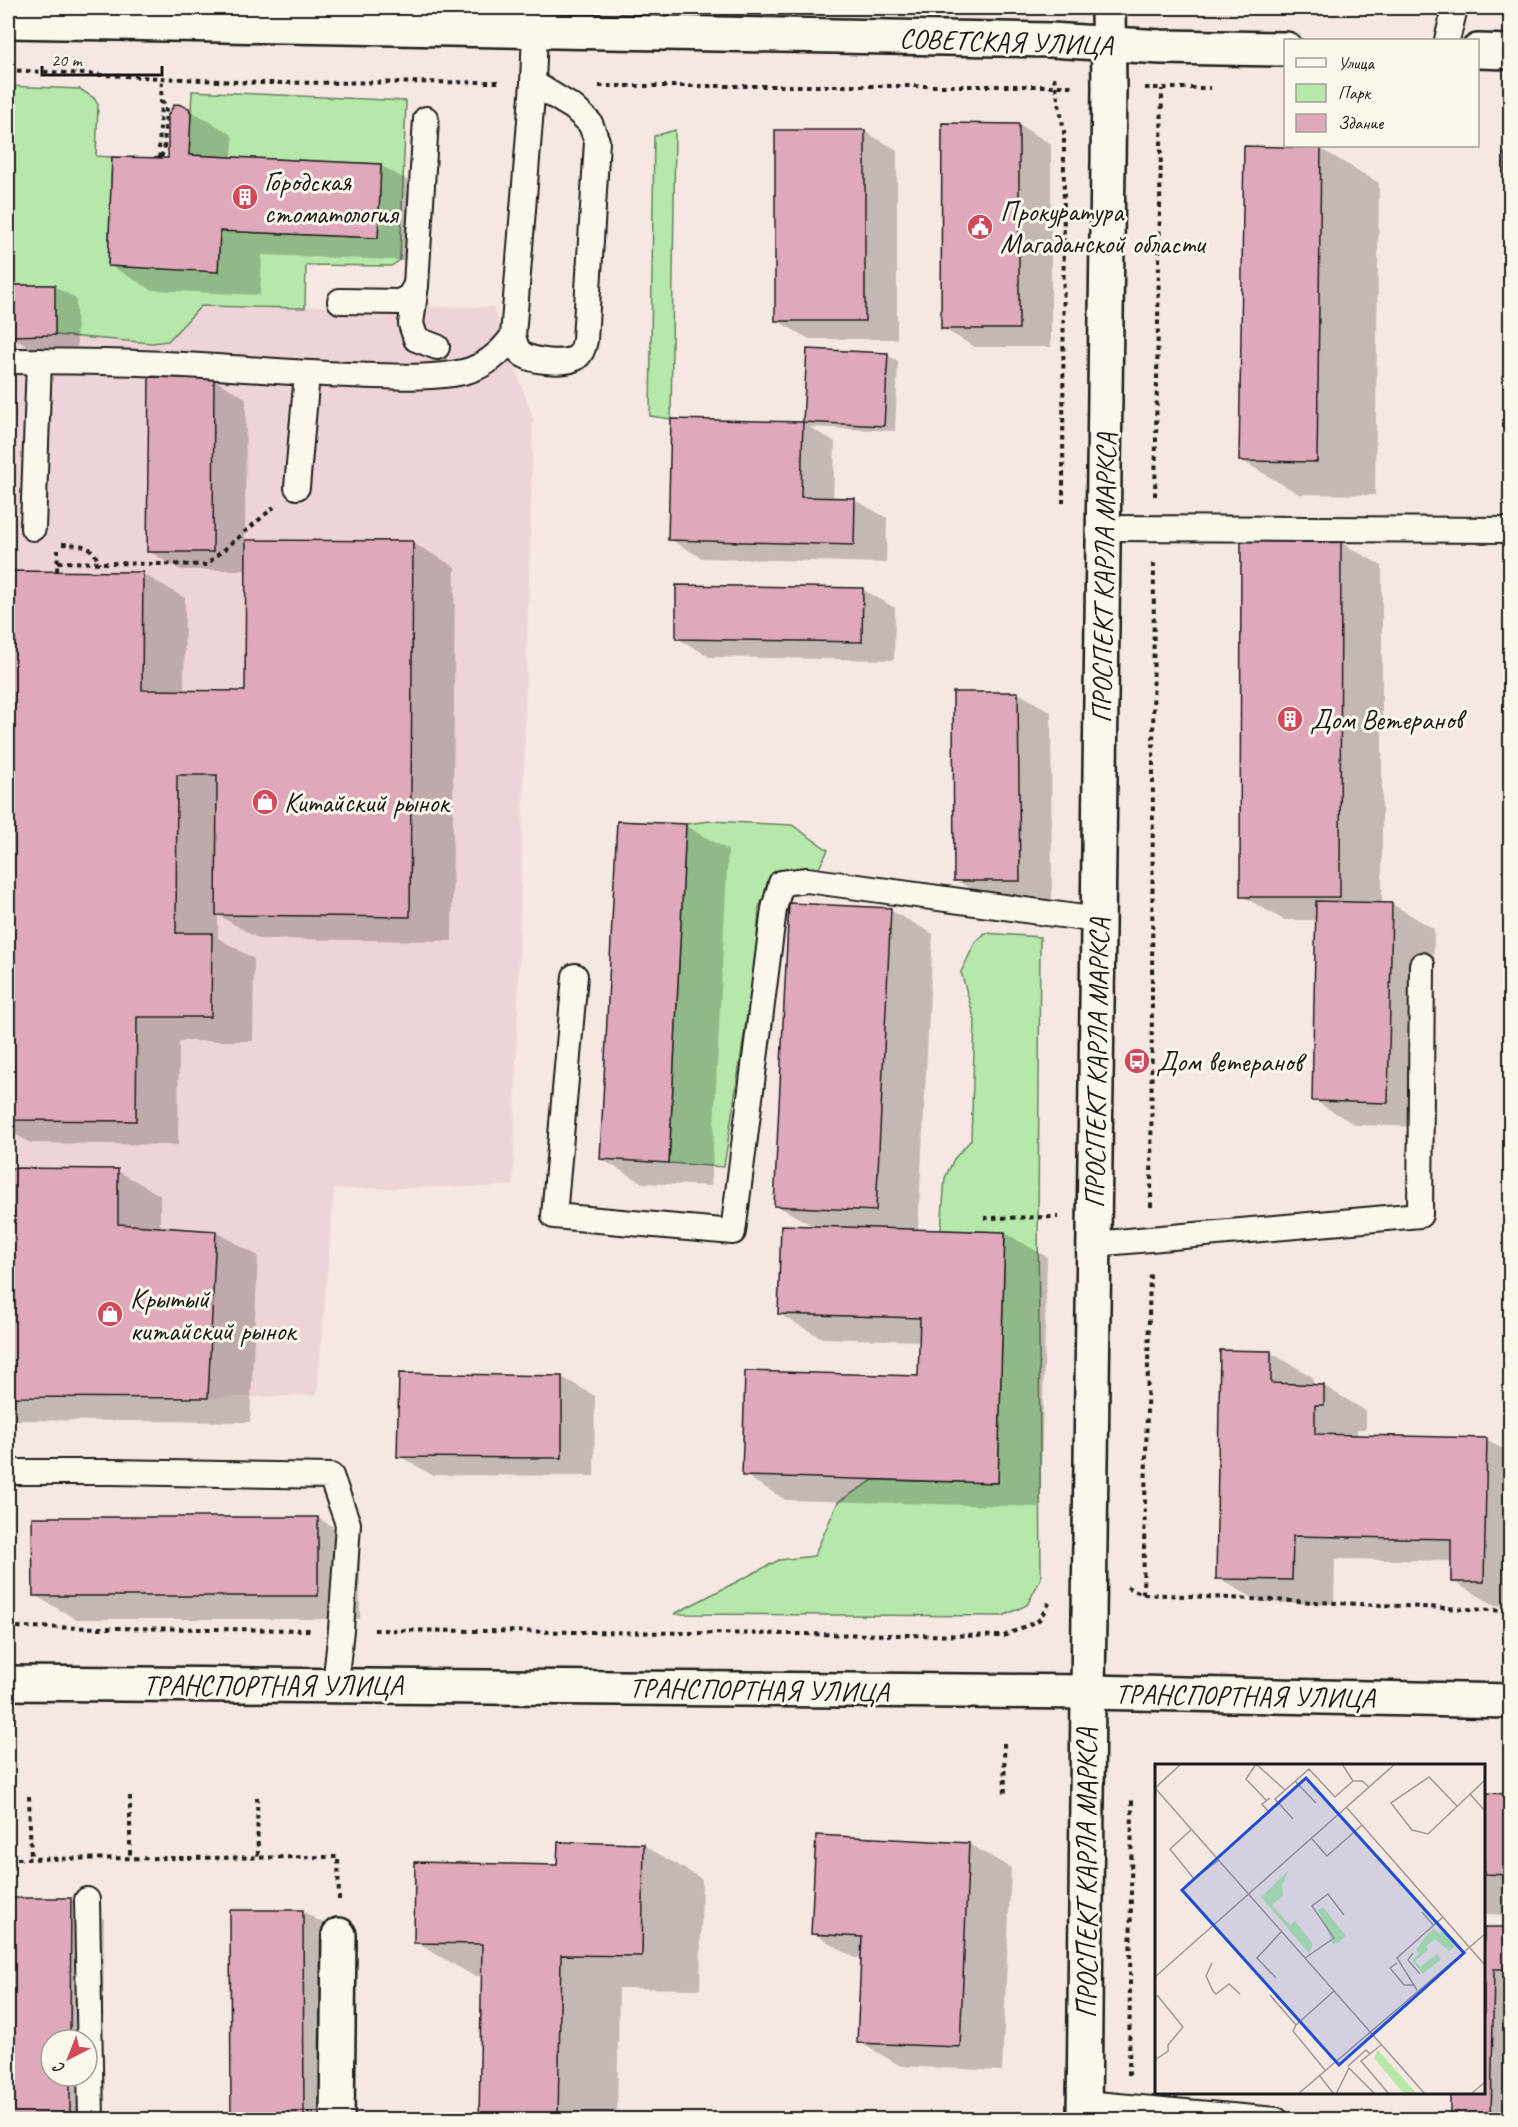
<svg xmlns="http://www.w3.org/2000/svg" width="1518" height="2127" font-family="Caveat,sans-serif">
  <rect width="100%" height="100%" fill="#f5e7e2"/>
  <filter id="ink" filterUnits="userSpaceOnUse"><feTurbulence type="fractalNoise" baseFrequency=".0167" numOctaves="2"/><feDisplacementMap in="SourceGraphic" scale="12" xChannelSelector="R" yChannelSelector="G"/><feConvolveMatrix kernelMatrix="1 2 1 2 8 2 1 2 1" color-interpolation-filters="sRGB"/></filter>
  <g filter="url(#ink)">
    <!-- built -->
    <polygon fill="#eed4d6" points="8,285 55,285 56,335 152,343 168,341 201,306 493,307 533,418 513,1186 334,1189 317,1395 208,1398 8,1397"/>
    <!-- green -->
    <g fill="#b5e8a9" stroke="#688262" stroke-width="1.5">
      <polygon points="8,86 80,89 94,98 98,105 96,156 112,157 108,266 218,271 220,231 378,238 381,164 189,155 192,91 406,101 400,260 391,266 306,265 305,308 201,306 168,341 152,343 55,335 54,285 8,285"/>
      <polygon points="675,130 671,419 650,416 654,136"/>
      <polygon points="710,821 792,825 828,850 817,872 776,872 759,907 756,957 724,1167 669,1163 686,824"/>
      <polygon points="985,933 1040,937 1038,1218 1041,1578 1027,1605 1003,1616 674,1614 779,1560 814,1556 838,1502 873,1480 998,1483 1005,1232 941,1230 945,1178 954,1159 971,1140 975,1021 961,972 975,943"/>
    </g>
    <!-- shadow -->
    <g fill="#0003" fill-rule="evenodd">
      <polygon points="188,109 231,134 233,139 232,159 380,165 423,189 420,261 262,255 260,295 152,290 109,265 169,159"/>
      <polygon points="1019,125 1051,144 1051,347 975,347 942,328"/>
      <polygon points="865,132 897,150 897,339 809,339 776,320"/>
      <polygon points="1321,149 1379,183 1375,495 1299,494 1241,460"/>
      <polygon points="1506,154 1510,154 1510,488 1509,487"/>
      <polygon points="54,286 76,299 77,347 30,347 8,335"/>
      <polygon points="808,351 887,355 898,361 895,431 809,427 835,442 833,499 855,500 887,518 886,563 702,558 669,539 673,420 805,423"/>
      <polygon points="214,380 246,398 245,541 413,543 455,567 452,941 259,939 218,915 218,938 254,959 253,1041 179,1041 178,1145 30,1143 8,1130 8,572 143,574 185,598 184,692 247,693 248,570 181,570 148,551"/>
      <polygon points="1340,542 1382,566 1382,904 1392,904 1434,929 1430,1127 1356,1125 1313,1100 1317,920 1284,920 1242,896"/>
      <polygon points="862,589 895,608 894,660 710,657 677,638"/>
      <polygon points="1018,693 1051,712 1052,899 988,899 956,880"/>
      <polygon points="686,826 728,850 711,1186 643,1183 601,1159"/>
      <polygon points="890,910 933,934 918,1230 1005,1233 1047,1257 1040,1507 786,1500 744,1475 920,1377 921,1341 822,1338 779,1314 815,1227 776,1205"/>
      <polygon points="8,1170 118,1171 160,1195 160,1228 216,1232 258,1256 250,1422 8,1420"/>
      <polygon points="1222,1352 1271,1353 1313,1377 1313,1386 1324,1386 1366,1411 1366,1429 1357,1429 1357,1437 1486,1439 1510,1453 1510,1606 1495,1605 1452,1581 1453,1561 1335,1559 1334,1604 1260,1602 1218,1578"/>
      <polygon points="562,1377 595,1396 594,1476 432,1475 399,1456"/>
      <polygon points="318,1518 360,1543 360,1619 76,1619 34,1595"/>
      <polygon points="1484,1795 1510,1796 1510,1915 1484,1914"/>
      <polygon points="969,1844 1011,1868 1002,2071 901,2066 859,2042 862,1958 855,1958 813,1933"/>
      <polygon points="643,1845 702,1879 700,1989 619,1988 617,2120 480,2120 483,1976 474,1976 415,1942 559,1866"/>
      <path d="M 8,1900 L 71,1900 L 104,1919 L 102,2120 L 8,2120 ZM 51,2040 L 87,2040 L 87,2076 L 51,2076 Z"/>
      <polygon points="302,1911 335,1930 336,2120 232,2120"/>
      <polygon points="1484,1928 1510,1929 1510,2120 1451,2120 1484,2092"/>
    </g>
    <!-- building -->
    <g fill="#dfa8bb" stroke="#1c1c1c" stroke-width="1.5">
      <polygon points="178,104 189,108 191,114 189,155 381,164 378,238 220,231 218,272 108,266 112,157 168,158 168,115 174,105"/>
      <polygon points="942,123 1019,124 1019,329 941,329"/>
      <rect x="775" y="130" width="90" height="191"/>
      <polygon points="1244,146 1321,148 1317,462 1239,461"/>
      <polygon points="1505,153 1510,153 1510,488 1507,488"/>
      <polygon points="8,285 55,285 55,335 8,336"/>
      <polygon points="807,349 888,353 884,426 803,422"/>
      <polygon points="149,377 214,378 213,552 147,552"/>
      <polygon points="671,419 803,422 801,497 855,498 854,545 668,540"/>
      <polygon points="246,540 413,541 410,917 216,915 217,775 177,775 176,933 212,933 211,1017 137,1017 136,1121 8,1120 8,571 143,572 142,690 245,691"/>
      <polygon points="1241,540 1341,540 1340,897 1240,897"/>
      <polygon points="676,585 863,588 862,642 676,639"/>
      <polygon points="953,692 1018,692 1020,881 954,881"/>
      <polygon points="617,821 686,824 669,1163 600,1159"/>
      <polygon points="1316,901 1392,903 1388,1103 1312,1101"/>
      <polygon points="789,903 891,908 876,1211 774,1206"/>
      <polygon points="8,1168 118,1169 118,1224 216,1231 208,1398 8,1397"/>
      <polygon points="781,1225 1005,1232 998,1483 742,1476 745,1371 918,1376 920,1318 778,1314"/>
      <polygon points="1220,1350 1271,1351 1271,1383 1324,1385 1324,1405 1315,1405 1315,1434 1487,1438 1484,1582 1451,1582 1451,1539 1293,1536 1292,1580 1216,1579"/>
      <polygon points="399,1373 562,1376 562,1458 397,1457"/>
      <polygon points="32,1517 318,1517 318,1596 33,1596"/>
      <polygon points="1484,1793 1510,1794 1510,1875 1484,1874"/>
      <polygon points="816,1835 969,1843 960,2047 857,2043 862,1937 811,1934"/>
      <polygon points="558,1842 644,1844 642,1956 561,1955 558,2120 479,2120 482,1944 414,1943 415,1862 557,1865"/>
      <polygon points="8,1898 71,1898 70,2040 51,2040 51,2076 70,2076 70,2120 8,2120"/>
      <polygon points="230,1910 303,1910 304,2120 231,2120"/>
      <polygon points="1484,1927 1510,1927 1510,1969 1494,1969 1491,2120 1450,2120 1450,2092 1484,2092"/>
    </g>
    <g fill="none" stroke-linecap="round" stroke-linejoin="round">
      <!-- lane casing -->
      <g stroke="#1c1c1c" stroke-width="28">
        <g id="lane">
          <polyline points="1447,40 1455,8"/>
          <polyline points="416,285 411,324 416,339 437,347"/>
          <polyline points="340,301 399,302 409,297 416,285 426,119"/>
          <path d="M 513,336 C 515,342 516,349 521,353 C 531,362 567,365 577,357 C 582,353 584,346 585,340 L 597,141 L 590,123 L 574,108 L 533,83"/>
          <path d="M 8,361 C 82,361 156,362 231,368 C 279,371 328,375 376,376 C 404,377 435,378 463,372 C 485,367 500,354 513,336 L 533,83 L 535,31"/>
          <polyline points="297,487 307,374"/>
          <polyline points="33,528 39,361"/>
          <polyline points="1104,528 1510,530"/>
          <polyline points="575,976 554,1216 733,1232 774,909 781,883 807,880 1098,920"/>
          <polyline points="1094,1244 1420,1215 1422,965"/>
          <polyline points="8,1472 112,1472 331,1476 348,1524 341,1630 335,1685"/>
          <polyline points="87,1900 91,2120"/>
          <polyline points="1084,2103 1276,2120"/>
        </g>
      </g>
      <!-- street casing -->
      <g stroke="#1c1c1c" stroke-width="38">
        <g id="street">
          <polyline points="8,21 1051,40 1161,47 1286,49"/>
          <polyline points="1478,51 1510,52"/>
          <polyline points="337,2120 339,1935"/>
          <polyline points="1084,2120 1088,1692"/>
        </g>
      </g>
      <!-- secondary casing -->
      <g stroke="#1c1c1c" stroke-width="38">
        <g id="secondary">
          <polyline points="8,1683 1088,1692 1510,1701"/>
          <polyline points="1088,1692 1109,87 1108,8"/>
        </g>
      </g>
      <!-- path -->
      <g stroke="#1c1c1c" stroke-width="4" stroke-dasharray="4.5 4.5" stroke-linecap="butt">
        <polyline points="8,70 258,83 502,82"/>
        <polyline points="1054,77 1064,131 1063,503"/>
        <polyline points="599,86 1072,86"/>
        <polyline points="1145,88 1210,88"/>
        <polyline points="161,157 164,150 166,106 161,100"/>
        <polyline points="160,158 159,151 162,78"/>
        <polyline points="1155,496 1162,89"/>
        <path d="M 62,544 C 81,545 92,543 99,564"/>
        <polyline points="58,562 206,565 274,507"/>
        <polyline points="57,571 58,550"/>
        <polyline points="1151,1207 1154,561"/>
        <polyline points="984,1218 1058,1217"/>
        <polyline points="1127,1587 1143,1594 1510,1611"/>
        <polyline points="1143,1594 1150,1272"/>
        <polyline points="8,1627 310,1630"/>
        <polyline points="374,1630 1004,1636 1039,1620 1051,1600"/>
        <polyline points="1004,1743 1005,1797"/>
        <polyline points="29,1796 31,1859"/>
        <polyline points="130,1796 130,1858"/>
        <polyline points="257,1797 258,1858"/>
        <polyline points="8,1859 338,1857 339,1900"/>
        <polyline points="1129,2075 1132,1800"/>
      </g>
      <!-- lane -->
      <use href="#lane" stroke="#fbf7ec" stroke-width="24"/>
      <!-- street -->
      <use href="#street" stroke="#fbf7ec" stroke-width="33"/>
      <!-- secondary -->
      <use href="#secondary" stroke="#fbf7ec" stroke-width="33"/>
    </g>
  </g>
  <!-- icons -->
  <defs>
    <g id="building-disc" transform="scale(1.35)"><circle r="9.5" fill="#d1495b" stroke="#fbf7ec"/><path d="M-4-6H4V6H1V3H-1V6H-4ZM-2.5-4.3h1.7v1.8h-1.7ZM.8-4.3h1.7v1.8H.8ZM-2.5-1h1.7V.8h-1.7ZM.8-1h1.7V.8H.8Z" fill="#fff"/></g>
    <g id="civic-disc" transform="scale(1.35)"><circle r="9.5" fill="#d1495b" stroke="#fbf7ec"/><path d="M-.6-6.5H3V-4.5H.6V-3L4-1V1h2V6H-6V1h2V-1L-.6-3ZM-1.2 2.5V6h2.4V2.5Z" fill="#fff"/></g>
    <g id="shop-disc" transform="scale(1.35)"><circle r="9.5" fill="#d1495b" stroke="#fbf7ec"/><path d="M-5-2.5h2.3a2.7 3.5 0 0 1 5.4 0H5L5.5 6h-11ZM-1.5-2.5h3a1.5 2.3 0 0 0-3 0Z" fill="#fff"/></g>
    <g id="bus-disc" transform="scale(1.35)"><circle r="9.5" fill="#d1495b" stroke="#fbf7ec"/><path d="M-5-6H5V4H4V6H2V4H-2V6H-4V4H-5ZM-3.5-4V0h7V-4ZM-3.5 1.2v1.5H-2V1.2ZM2 1.2v1.5H3.5V1.2Z" fill="#fff"/></g>
  </defs>
  <g fill-rule="evenodd">
    <use href="#building-disc" x="245" y="197"/>
    <use href="#civic-disc" x="980" y="227"/>
    <use href="#building-disc" x="1290" y="719"/>
    <use href="#shop-disc" x="265" y="802"/>
    <use href="#bus-disc" x="1137" y="1061"/>
    <use href="#shop-disc" x="110" y="1314"/>
  </g>
  <g text-anchor="middle" stroke-width="6" stroke-linejoin="round" paint-order="stroke">
    <!-- street labels -->
    <g font-size="28" fill="#1c1c1c" stroke="#fbf7ec">
      <text transform="translate(1006 41) rotate(2)" y="10">СОВЕТСКАЯ УЛИЦА</text>
      <text transform="translate(1103 578) rotate(-89)" y="10">ПРОСПЕКТ КАРЛА МАРКСА</text>
      <text transform="translate(1096 1063) rotate(-89)" y="10">ПРОСПЕКТ КАРЛА МАРКСА</text>
      <text x="273" y="1695">ТРАНСПОРТНАЯ УЛИЦА</text>
      <text transform="translate(759 1689) rotate(1)" y="10">ТРАНСПОРТНАЯ УЛИЦА</text>
      <text transform="translate(1245 1695) rotate(1)" y="10">ТРАНСПОРТНАЯ УЛИЦА</text>
      <text transform="translate(1086 1873) rotate(-90)" y="10">ПРОСПЕКТ КАРЛА МАРКСА</text>
    </g>
    <!-- poi labels -->
    <g font-size="28" fill="#1c1c1c" stroke="#fbf7ec" text-anchor="start">
      <text x="264" y="191">Городская<tspan x="264" dy="32">стоматология</tspan></text>
      <text x="1000" y="221">Прокуратура<tspan x="1000" dy="32">Магаданской области</tspan></text>
      <text x="1310" y="729">Дом Ветеранов</text>
      <text x="284" y="812">Китайский рынок</text>
      <text x="1156" y="1071">Дом ветеранов</text>
      <text x="130" y="1308">Крытый<tspan x="130" dy="32">китайский рынок</tspan></text>
    </g>
  </g>
  <!-- overview -->
  <g transform="translate(1155 1764)">
    <rect width="330" height="330" fill="#f5e7e2"/>
    <path d="M 134,106 L 127,121 L 128,132 L 117,141 L 135,161 L 140,157 L 158,180 L 154,189 L 106,133 ZM 168,143 L 191,172 L 183,179 L 178,180 L 163,146 ZM 279,165 L 283,169 L 289,166 L 302,181 L 294,187 L 280,175 L 271,182 L 273,186 L 260,197 L 265,203 L 282,190 L 286,195 L 268,210 L 257,196 L 264,190 L 261,186 L 270,173 ZM 223,286 L 262,330 L 249,330 L 219,294 Z" fill="#b5e8a9"/>
    <path fill="none" stroke="#9e9693" stroke-width="1.5" d="M 26,0 L 0,24 L 270,330M 101,0 L 91,15 L 112,37M 101,0 L 130,26M 187,0 L 198,17M 140,17 L 161,39M 315,30 L 330,47M 302,42 L 274,13 L 236,39 L 257,66 L 273,70 L 330,16M 192,44 L 330,201M 113,47 L 107,40 L 115,34M 138,55 L 120,35 L 154,5 L 180,33 L 198,17 L 207,17 L 214,23M 37,65 L 15,85 L 39,115 L 64,96M 157,75 L 172,92 L 207,61M 267,148 L 279,162M 258,189 L 253,196 L 265,210M 150,194 L 179,174 L 157,142 L 173,130 L 189,151M 57,199 L 51,212 L 58,227 L 61,230 L 74,220 L 85,230M 242,199 L 235,204 L 249,221 L 259,221M 0,213 L 240,0M 121,214 L 102,194 L 127,167M 262,226 L 242,194 L 288,153M 115,231 L 141,261 L 179,227M 141,261 L 138,267 L 170,306M 226,281 L 206,297 L 234,330M 0,296 L 13,287 L 13,281 L 28,263 L 2,231M 193,302 L 211,286 L 215,290M 164,311 L 179,330M 143,330 L 330,170M 181,330 L 194,304 L 220,330M 316,330 L 330,318"/>
    <path fill="#1d4ed8" fill-opacity="0.15" stroke="#1d4ed8" stroke-width="3" d="M 151,14 L 309,189 L 184,301 L 27,126 Z"/>
    <rect width="330" height="330" fill="none" stroke="#1c1c1c" stroke-width="3"/>
  </g>
  <!-- margin -->
  <rect width="1518" height="2127" fill="none" stroke="#fbf7ec" stroke-width="30"/>
  <rect x="15" y="15" width="1488" height="2097" fill="none" stroke="#1c1c1c" stroke-width="2" filter="url(#ink)"/>
  <!-- legend -->
  <rect x="1284" y="39" width="195" height="108" fill="#fbf7ec" stroke="#a29f99" stroke-width="1.5"/>
  <rect x="1296" y="58" width="30" height="9" fill="#fbf7ec" stroke="#a29f99" stroke-width="1.5"/>
  <text x="1338" y="69" font-size="18" fill="#1c1c1c">Улица</text>
  <rect x="1296" y="84" width="30" height="18" fill="#b5e8a9" stroke="#a29f99" stroke-width="1.5"/>
  <text x="1338" y="99" font-size="18" fill="#1c1c1c">Парк</text>
  <rect x="1296" y="114" width="30" height="18" fill="#dfa8bb" stroke="#a29f99" stroke-width="1.5"/>
  <text x="1338" y="129" font-size="18" fill="#1c1c1c">Здание</text>
  <!-- north arrow -->
  <g transform="translate(69 2058) rotate(222)"><circle r="28" fill="#fbf7ec" stroke="#a29f99" stroke-width="1.5"/>
  <path d="M0-4.5L10 22L0 15L-10 22Z" fill="#d1495b"/>
  <text y="-9" font-size="16" font-weight="bold" text-anchor="middle" fill="#1c1c1c">С</text>
  </g>
  <!-- scale -->
  <path d="M42 66v9h120v-9" fill="none" stroke="#1c1c1c" stroke-width="3"/>
  <text x="51" y="66" font-size="18" fill="#1c1c1c" stroke="#fbf7ec" stroke-width="4.5" paint-order="stroke">20 m</text>
</svg>
